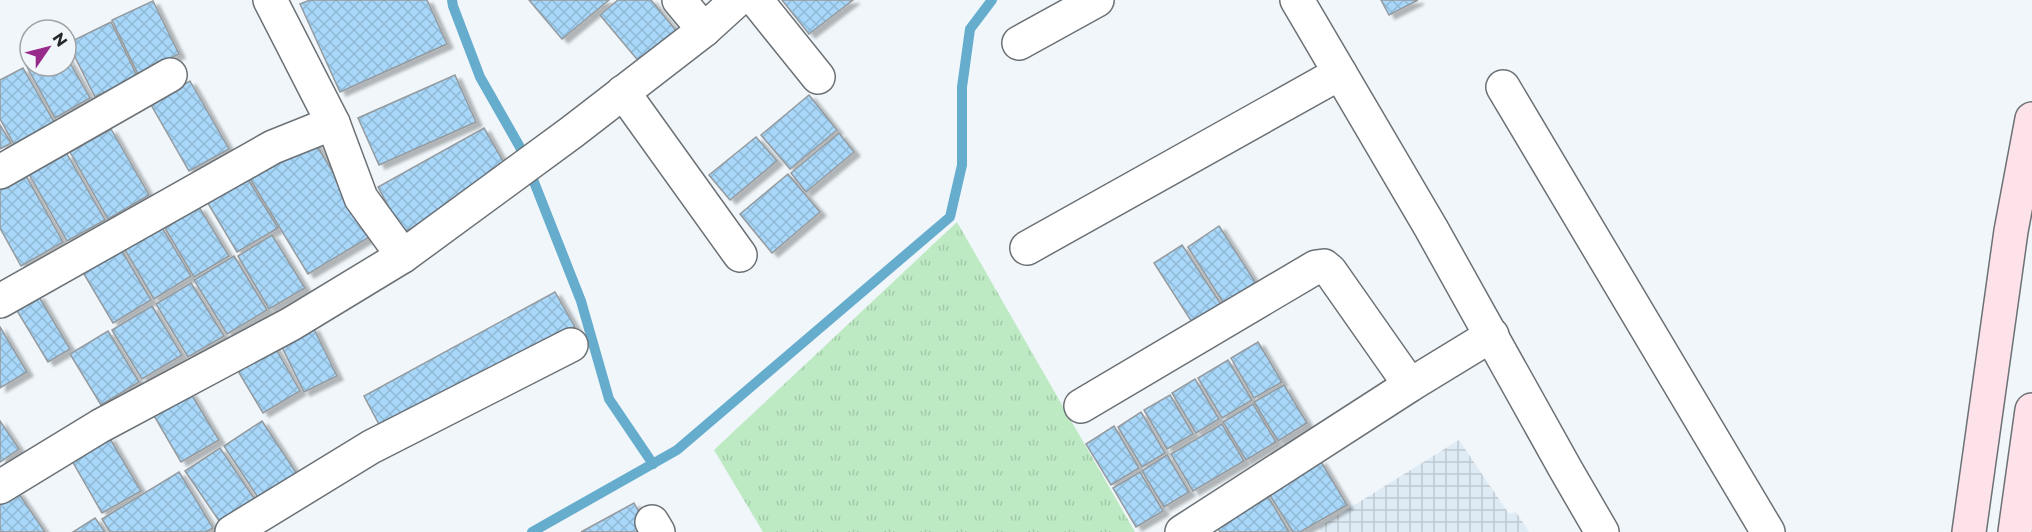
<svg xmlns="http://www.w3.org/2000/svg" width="2032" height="532" font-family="Montserrat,sans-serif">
  <defs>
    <pattern id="industrial-grid" width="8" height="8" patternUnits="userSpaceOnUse" patternTransform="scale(1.5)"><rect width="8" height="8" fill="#deeaf4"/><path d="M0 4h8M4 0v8" fill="none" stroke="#bec9d1"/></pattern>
    <pattern id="grass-tufts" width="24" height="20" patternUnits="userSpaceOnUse" patternTransform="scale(1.5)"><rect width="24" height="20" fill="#bdeac3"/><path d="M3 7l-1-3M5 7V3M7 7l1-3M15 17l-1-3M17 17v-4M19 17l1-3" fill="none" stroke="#a2c9a8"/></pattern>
    <pattern id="building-cross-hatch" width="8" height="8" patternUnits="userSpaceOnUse" patternTransform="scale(1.5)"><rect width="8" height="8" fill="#a8d7fa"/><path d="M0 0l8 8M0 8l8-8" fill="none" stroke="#90b9d6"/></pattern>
    <filter id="shadow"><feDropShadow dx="6" dy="4" stdDeviation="1.5" flood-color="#0004"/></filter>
  </defs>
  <rect width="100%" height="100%" fill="#f0f6fa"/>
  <!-- industrial -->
  <polygon fill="url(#industrial-grid)" points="1459,440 1509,514 1516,512 1529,532 1321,532 1319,527"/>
  <!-- grass -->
  <polygon fill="url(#grass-tufts)" points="957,222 1135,532 763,532 714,450"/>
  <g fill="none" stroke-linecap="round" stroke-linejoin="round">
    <!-- stream -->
    <g stroke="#65accd" stroke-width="10">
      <polyline points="452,0 453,6 480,77 521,149 581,301 609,399 653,464"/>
      <polyline points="532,532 677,450 950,217 962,165 962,87 970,29 992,0"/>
    </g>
  </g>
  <!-- building -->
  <g fill="url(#building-cross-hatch)" stroke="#949a9e" stroke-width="1.5" filter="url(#shadow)">
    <polygon points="310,0 427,0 447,44 340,92 300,4"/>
    <polygon points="529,0 609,0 562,39"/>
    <polygon points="618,0 651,0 678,33 641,64 600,15"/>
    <polygon points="782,0 853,0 809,34"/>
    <polygon points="1381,0 1418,0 1389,15"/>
    <polygon points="153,1 179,54 138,74 112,20"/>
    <polygon points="111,22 137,76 95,97 68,43"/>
    <polygon points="66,56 90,98 55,118 26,65 30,62 30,66 66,66"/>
    <polygon points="23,68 54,122 14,144 0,119 0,80"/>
    <polygon points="455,75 476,122 379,165 358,118"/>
    <polygon points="190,81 229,149 189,171 150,103"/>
    <polygon points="809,95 837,130 790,169 761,135"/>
    <polygon points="0,125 11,143 0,149"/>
    <polygon points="484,128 510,173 403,233 378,187"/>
    <polygon points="111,129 149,195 108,219 70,152"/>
    <polygon points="839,133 854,152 806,192 791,173"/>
    <polygon points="756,137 777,161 730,200 709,175"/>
    <polygon points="313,139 371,236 308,274 249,177"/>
    <polygon points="67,154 105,220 67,241 29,174"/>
    <polygon points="25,174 63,242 21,266 0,228 0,188"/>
    <polygon points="788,174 820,212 772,253 740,214"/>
    <polygon points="246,176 278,228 237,252 206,200"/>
    <polygon points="199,207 229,256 194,277 165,228"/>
    <polygon points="161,226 191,276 154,299 124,248"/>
    <polygon points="1219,226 1263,294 1231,315 1188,247"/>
    <polygon points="272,235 305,288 269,309 238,256"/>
    <polygon points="1182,245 1226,312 1197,330 1154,263"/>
    <polygon points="119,246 151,300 113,323 81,269"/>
    <polygon points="234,256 267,310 227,334 194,280"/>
    <polygon points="191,283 224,336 188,357 156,304"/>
    <polygon points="555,292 575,327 383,432 364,396"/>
    <polygon points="38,295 70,349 48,362 16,309"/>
    <polygon points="152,306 182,355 142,379 112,330"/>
    <polygon points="0,327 27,372 0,388"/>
    <polygon points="313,327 337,376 304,392 280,343"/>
    <polygon points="108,331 139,382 101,405 70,354"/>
    <polygon points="1258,342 1282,382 1254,398 1231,358"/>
    <polygon points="273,344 300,391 263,413 235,366"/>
    <polygon points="1228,360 1252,400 1222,418 1198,378"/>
    <polygon points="1195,379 1219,419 1196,433 1172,393"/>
    <polygon points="1284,385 1307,423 1278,441 1254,402"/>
    <polygon points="190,392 219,440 181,462 153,414"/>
    <polygon points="1170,395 1193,434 1167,449 1144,410"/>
    <polygon points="1253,404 1276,442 1246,460 1223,422"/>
    <polygon points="1141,412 1165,453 1142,467 1118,427"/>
    <polygon points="0,421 19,449 0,462"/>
    <polygon points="262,421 299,477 261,502 224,446"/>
    <polygon points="1222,424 1244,461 1193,491 1171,454"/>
    <polygon points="1114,426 1139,468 1111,485 1086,444"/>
    <polygon points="109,437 141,491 102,513 71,459"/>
    <polygon points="220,448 258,504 224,528 185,471"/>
    <polygon points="1167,455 1189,492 1164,507 1142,471"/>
    <polygon points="1320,460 1347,505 1300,532 1293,532 1268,492"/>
    <polygon points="179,472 213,528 206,532 110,532 102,519"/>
    <polygon points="1140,472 1163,511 1136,527 1113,488"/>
    <polygon points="17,491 45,532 0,532 0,503"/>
    <polygon points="1266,493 1289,532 1220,532 1215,523"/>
    <polygon points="634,503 650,532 581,532"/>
    <polygon points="95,518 105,532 73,532"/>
  </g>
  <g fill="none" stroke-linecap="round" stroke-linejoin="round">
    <!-- street casing -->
    <g stroke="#6c7175" stroke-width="36">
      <g id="street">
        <polyline points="756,0 818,77"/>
        <polyline points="1297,0 1431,228 1566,470 1602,532"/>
        <polyline points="704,30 737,0"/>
        <polyline points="1019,43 1097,0"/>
        <polyline points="1503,87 1768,532"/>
        <polyline points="623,92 740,255"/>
        <polyline points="0,172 170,75"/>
        <polyline points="1027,248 1340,73"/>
        <polyline points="403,256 572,132 704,30 679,0"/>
        <polyline points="0,301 273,147 333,123"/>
        <polyline points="1081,406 1316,267 1324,266 1330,271 1410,385"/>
        <polyline points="0,487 100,426 291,324 403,256 361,198 333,123 270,0"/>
        <polyline points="652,522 658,532"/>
        <polyline points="232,532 371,447 571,345"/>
        <polyline points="1182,532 1410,385 1492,335"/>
      </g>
    </g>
    <!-- secondary casing -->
    <g stroke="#6c7175" stroke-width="36">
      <g id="secondary">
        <polyline points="1969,532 2011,231 2032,119"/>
        <polyline points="2015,532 2032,410"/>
      </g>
    </g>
    <!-- street -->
    <use href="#street" stroke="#fff" stroke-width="33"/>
    <!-- secondary -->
    <use href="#secondary" stroke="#fee2e9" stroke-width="33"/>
  </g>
  <!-- north arrow -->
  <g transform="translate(48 48) rotate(55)"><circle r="28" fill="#f0f6fa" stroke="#9fa3a6" stroke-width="1.5"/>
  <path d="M0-4.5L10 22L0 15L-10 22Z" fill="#972a8b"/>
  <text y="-9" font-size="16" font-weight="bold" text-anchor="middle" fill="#252729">N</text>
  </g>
</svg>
